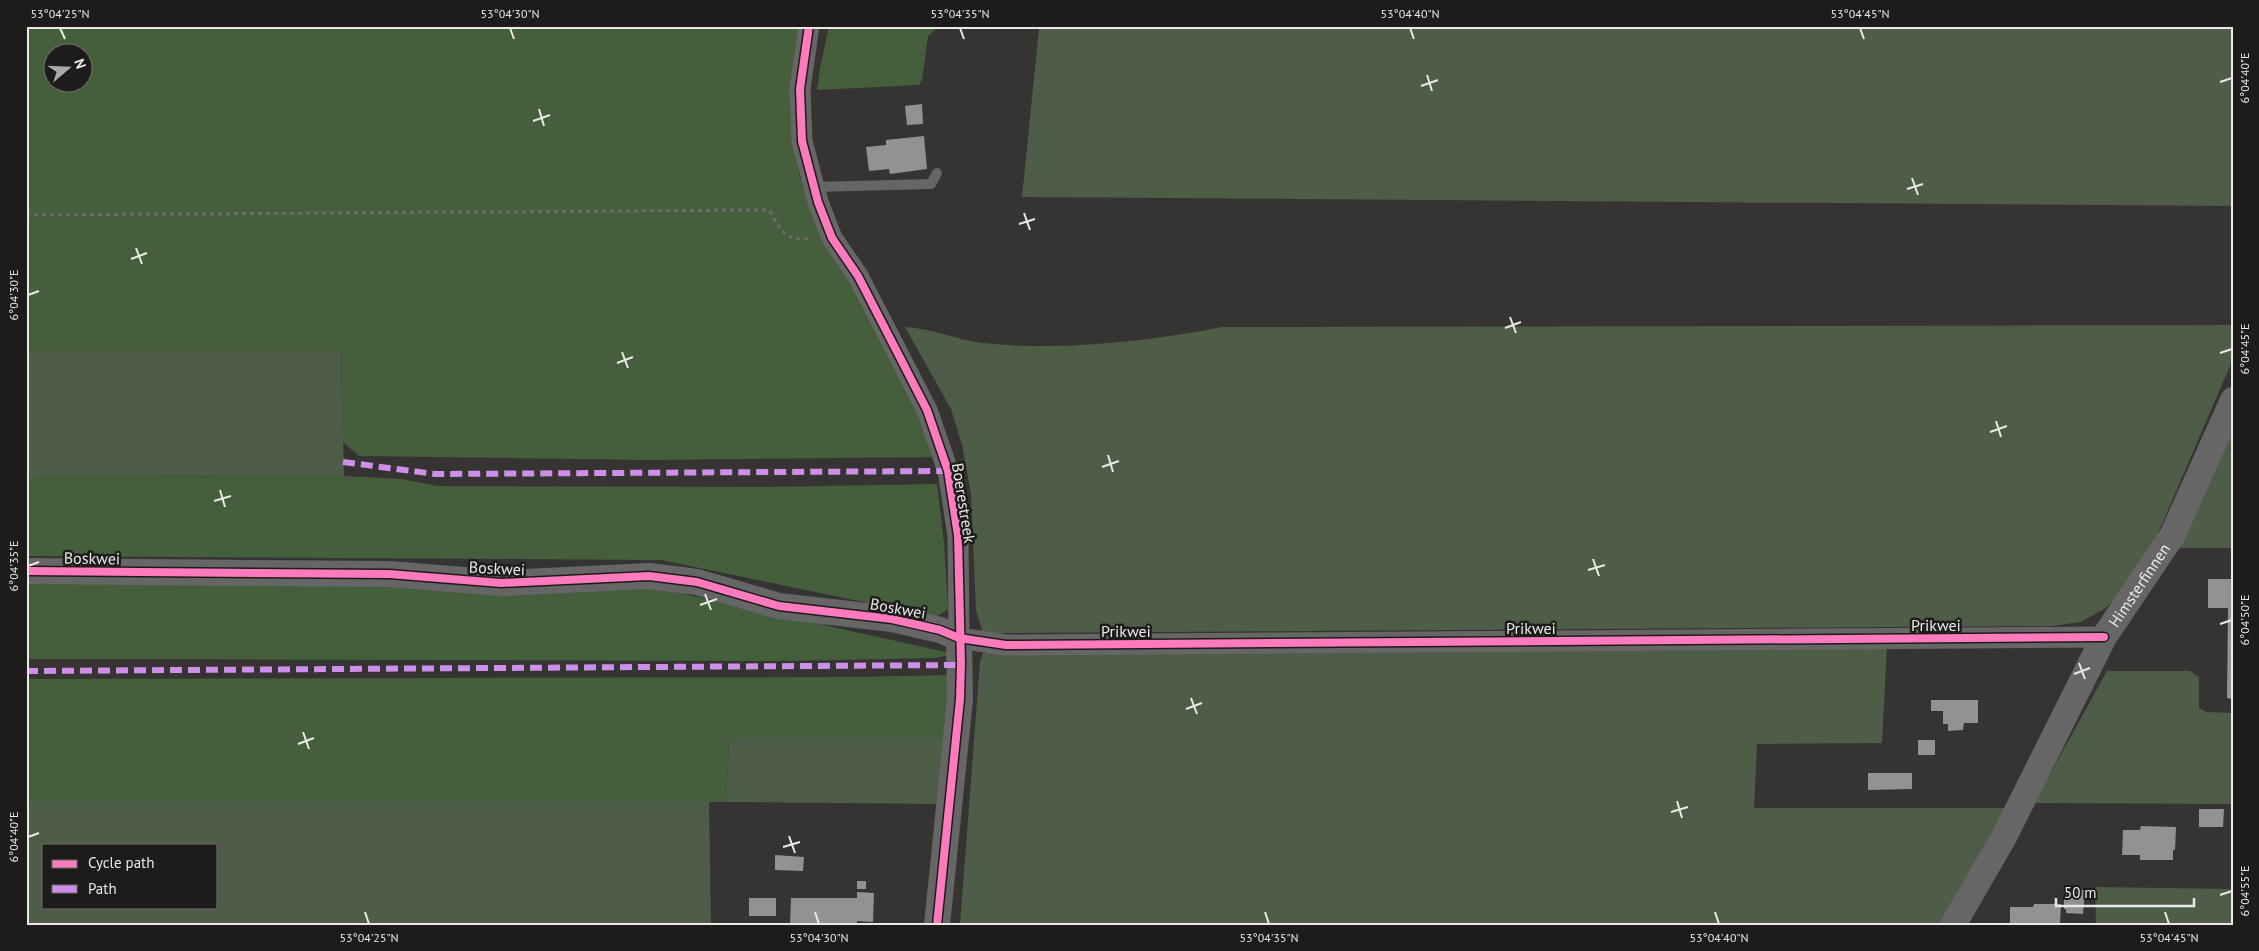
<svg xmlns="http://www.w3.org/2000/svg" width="2259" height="951" font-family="'PT Sans',sans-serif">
  <rect width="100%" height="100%" fill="#353432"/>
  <!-- green -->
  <g fill="#4d5d47" fill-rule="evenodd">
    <polygon points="1030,26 2233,26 2233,206 1022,197 1039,29"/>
    <path d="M 2233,325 L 2233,359 L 2150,552 L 2121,594 L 2104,609 L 2081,622 L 2052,626 L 1006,633 L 983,633 L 976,610 L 971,494 L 962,445 L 951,409 L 905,327 C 929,328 952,338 976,342 C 1053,352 1146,342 1222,327 Z"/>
    <polygon points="105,349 341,351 344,476 26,477 26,351"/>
    <polygon points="2233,429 2233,548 2180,548"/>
    <polygon points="1887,645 1882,743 1757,744 1754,808 2008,808 1943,925 960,925 980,662 983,653"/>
    <polygon points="2107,671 2190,671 2199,677 2199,708 2206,712 2233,713 2233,804 2034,803"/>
    <polygon points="731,738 947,738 940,804 726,802 729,740"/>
    <path d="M 26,802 L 709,802 L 711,925 L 26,925 ZM 44,845 L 216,845 L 216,907 L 44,907 Z"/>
    <polygon points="2095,887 2233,889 2233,925 2096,925"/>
  </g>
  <!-- forest -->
  <g fill="#455e3c" fill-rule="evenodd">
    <path d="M 26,26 L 806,26 L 794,143 L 799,174 L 808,199 L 943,457 L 649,460 L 359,456 L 343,442 L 341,351 L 26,351 ZM 52,52 L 82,52 L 82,82 L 52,82 Z"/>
    <polygon points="829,26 946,26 936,29 928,36 922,80 919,85 817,90 820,68"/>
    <polygon points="344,476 402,479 437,486 764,487 937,484 944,543 948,609 936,617 661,560 26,556 26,477"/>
    <polygon points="26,582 657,588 955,654 935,658 786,661 26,659"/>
    <polygon points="953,675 947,738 731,738 729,740 726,802 26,802 26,679 850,677"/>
  </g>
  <!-- building -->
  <g fill="#939291">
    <polygon points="922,104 923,124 907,125 905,106"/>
    <polygon points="924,136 927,169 890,174 889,169 869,171 866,147 886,145 886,140"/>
    <polygon points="2208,579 2233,579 2233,699 2227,698 2228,608 2208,608"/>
    <polygon points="1931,700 1978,700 1978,723 1964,723 1963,730 1948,731 1948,724 1943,724 1943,711 1931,711"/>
    <rect x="1918" y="740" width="17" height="15"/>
    <polygon points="1868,773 1912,773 1912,789 1868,790"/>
    <polygon points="2199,809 2224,809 2223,827 2199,827"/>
    <polygon points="2141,826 2176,827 2175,850 2173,850 2173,860 2140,860 2140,855 2122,855 2123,830 2140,830"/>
    <polygon points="775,855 804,857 803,871 775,870"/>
    <rect x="857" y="881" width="9" height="8"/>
    <polygon points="2064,889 2085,890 2083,914 2066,913 2066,909 2064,909"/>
    <polygon points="857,892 874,893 873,922 857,921 857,925 790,925 791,898 857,898"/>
    <rect x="749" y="898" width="27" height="18"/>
    <polygon points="2034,904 2061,904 2060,925 2010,925 2010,907 2033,907"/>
  </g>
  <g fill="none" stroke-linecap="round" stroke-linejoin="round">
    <!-- path -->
    <path stroke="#6c6b6a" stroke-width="3" stroke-dasharray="4 4" stroke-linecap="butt" d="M 26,215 L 769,210 C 783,232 782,240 811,239"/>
    <!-- service -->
    <polyline stroke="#676666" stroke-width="10" points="814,187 931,184 937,173"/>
    <!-- minor -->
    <polyline stroke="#676666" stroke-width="21" points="809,26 800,89 802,141 818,202 832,238 858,276 927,410 948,471 958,536 959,638 1006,645 2104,637"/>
    <!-- tertiary -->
    <g stroke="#676666" stroke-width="26">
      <polyline points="26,571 389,574 501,583 649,576 697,582 779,606 892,619 940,630 959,638 960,699 937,925"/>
      <path id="s1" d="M 1953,925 L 2004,837 L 2104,637 L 2172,536 L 2233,400"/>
    </g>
    <!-- quiet -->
    <g stroke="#ce8fe9" stroke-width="6" stroke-dasharray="12 6" stroke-linecap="butt">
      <polyline points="343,462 435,474 948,471"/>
      <polyline points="26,671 961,665"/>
    </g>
    <!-- cycleway casing -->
    <g stroke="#1d1c1b" stroke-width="11">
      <g id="cycleway">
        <polyline points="809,26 800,89 802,141 818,202 832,238 858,276 927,410 948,471 958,536 961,663 960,699 937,925"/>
        <polyline points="26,571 389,574 501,583 649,576 697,582 779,606 892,619 940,630 959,638 1006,645 2104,637"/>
      </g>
    </g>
    <!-- cycleway -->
    <use href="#cycleway" stroke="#fd7abc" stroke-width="8"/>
  </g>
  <!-- ticks -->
  <path fill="none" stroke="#eae9e7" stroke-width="2" d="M 60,28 L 65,39M 510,28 L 514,39M 960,28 L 964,39M 1410,28 L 1414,39M 1860,28 L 1864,39M 1427,75 L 1432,91M 2220,82 L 2232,78M 1421,86 L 1438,80M 539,109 L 544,126M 533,121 L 550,115M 1912,178 L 1918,195M 1907,189 L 1923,184M 1024,213 L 1030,230M 1019,224 L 1035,219M 136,248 L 142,264M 131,259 L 147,253M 28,295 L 39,291M 1510,317 L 1516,333M 1505,328 L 1521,322M 622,352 L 628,368M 2220,353 L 2232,349M 617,363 L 633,357M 1996,421 L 2001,437M 1990,432 L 2007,426M 1108,455 L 1113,472M 1102,467 L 1119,461M 220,490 L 225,507M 214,501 L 231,496M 1593,559 L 1599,576M 28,566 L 39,562M 1588,570 L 1605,565M 705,594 L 711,610M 700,605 L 717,599M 2220,624 L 2232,620M 2079,663 L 2085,679M 2074,674 L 2090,668M 1191,698 L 1197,714M 1186,709 L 1202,703M 303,732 L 309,749M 298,744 L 314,738M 1677,801 L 1682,818M 1671,812 L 1688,807M 789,836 L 795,853M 28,837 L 39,833M 783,847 L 800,842M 2220,895 L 2232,891M 365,912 L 369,924M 815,912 L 819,924M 1265,912 L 1269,924M 1715,912 L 1719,924M 2165,912 L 2169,924"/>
  <g text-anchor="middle" stroke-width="5" stroke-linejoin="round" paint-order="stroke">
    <!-- street labels -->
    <g font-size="16" fill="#eae9e7" stroke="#1d1c1b">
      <text transform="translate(964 503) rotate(81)" y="6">Boerestreek</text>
      <text transform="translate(92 558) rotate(1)" y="6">Boskwei</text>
      <text transform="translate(497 568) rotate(3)" y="6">Boskwei</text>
      <text dy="6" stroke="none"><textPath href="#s1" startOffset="388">Himsterfinnen</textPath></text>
      <text transform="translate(898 608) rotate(10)" y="6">Boskwei</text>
      <text x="1936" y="631">Prikwei</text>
      <text x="1531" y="634">Prikwei</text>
      <text x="1126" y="637">Prikwei</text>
    </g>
  </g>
  <!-- border -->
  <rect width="2259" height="951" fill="none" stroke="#1d1c1b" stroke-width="55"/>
  <!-- legend -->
  <rect x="42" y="844" width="175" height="65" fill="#1d1c1b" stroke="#6f6e6d"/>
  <rect x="52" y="860" width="25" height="8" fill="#fd7abc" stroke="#6f6e6d"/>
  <text x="88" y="868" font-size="15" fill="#eae9e7">Cycle path</text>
  <rect x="52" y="885" width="25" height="8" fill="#ce8fe9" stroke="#6f6e6d"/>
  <text x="88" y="894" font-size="15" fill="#eae9e7">Path</text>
  <!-- north arrow -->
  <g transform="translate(68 68) rotate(71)"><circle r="24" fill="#1d1c1b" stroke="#6f6e6d"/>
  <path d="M0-4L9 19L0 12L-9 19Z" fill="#abaaa8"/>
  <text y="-8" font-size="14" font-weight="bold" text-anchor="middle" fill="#eae9e7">N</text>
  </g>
  <!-- scale -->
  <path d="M2056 898v8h138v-8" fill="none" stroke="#eae9e7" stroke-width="2.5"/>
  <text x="2064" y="898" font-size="15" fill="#eae9e7" stroke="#1d1c1b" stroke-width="4" paint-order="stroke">50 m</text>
  <rect x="28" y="28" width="2204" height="896" fill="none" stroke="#eae9e7" stroke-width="2"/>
  <g font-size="12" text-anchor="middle" fill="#eae9e7">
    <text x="60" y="18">53°04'25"N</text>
    <text x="510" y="18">53°04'30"N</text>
    <text x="960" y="18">53°04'35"N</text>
    <text x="1410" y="18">53°04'40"N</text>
    <text x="1860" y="18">53°04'45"N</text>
    <text transform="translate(2245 78) rotate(-90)" y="4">6°04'40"E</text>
    <text transform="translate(14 295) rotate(-90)" y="4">6°04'30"E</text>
    <text transform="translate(2245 349) rotate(-90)" y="4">6°04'45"E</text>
    <text transform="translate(14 566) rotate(-90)" y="4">6°04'35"E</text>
    <text transform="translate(2245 620) rotate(-90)" y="4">6°04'50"E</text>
    <text transform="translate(14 837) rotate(-90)" y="4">6°04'40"E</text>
    <text transform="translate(2245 891) rotate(-90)" y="4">6°04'55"E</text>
    <text x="369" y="942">53°04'25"N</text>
    <text x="819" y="942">53°04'30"N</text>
    <text x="1269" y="942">53°04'35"N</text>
    <text x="1719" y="942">53°04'40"N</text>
    <text x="2169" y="942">53°04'45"N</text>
  </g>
</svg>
